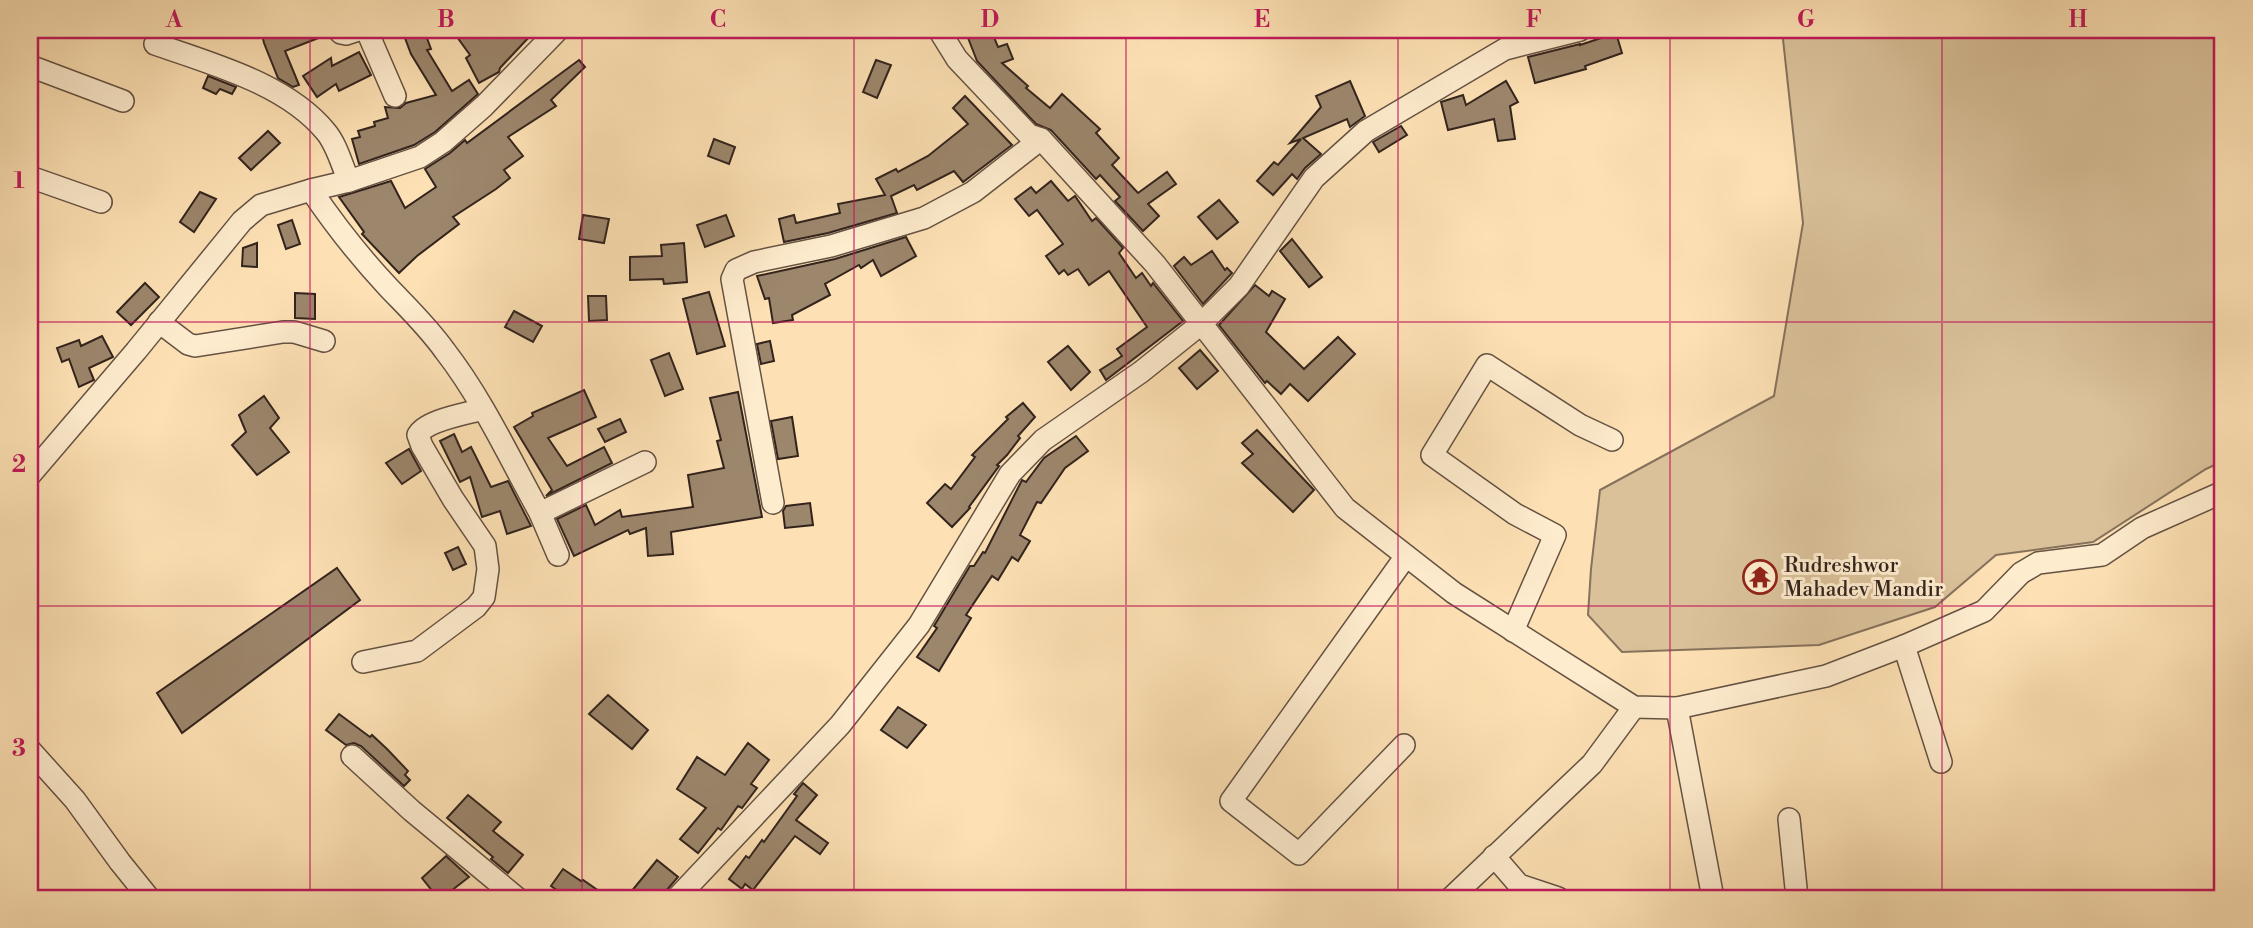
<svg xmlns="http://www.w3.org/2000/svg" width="2253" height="928" font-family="'Libre Bodoni',serif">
  <rect width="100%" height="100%" fill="#fde1b4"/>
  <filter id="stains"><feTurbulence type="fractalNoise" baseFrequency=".00286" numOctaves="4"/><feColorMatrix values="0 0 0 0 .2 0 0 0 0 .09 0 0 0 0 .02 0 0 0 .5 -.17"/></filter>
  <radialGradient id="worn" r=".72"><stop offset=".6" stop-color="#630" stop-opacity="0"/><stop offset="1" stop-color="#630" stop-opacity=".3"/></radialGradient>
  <!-- green -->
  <polygon fill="#dac19a" stroke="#86725c" stroke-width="2" points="1782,30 2223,30 2223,461 2206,469 2093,542 1996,555 1935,607 1819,645 1622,652 1588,615 1591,569 1600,490 1774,396 1803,223"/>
  <!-- building -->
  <g fill="#9c866c" stroke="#32231d" stroke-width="2">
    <polygon points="261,30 325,30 326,35 285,51 299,85 293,87 278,78 264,43"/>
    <polygon points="402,30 424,30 431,49 427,50 452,91 469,80 478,94 435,132 414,145 359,164 352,139 360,137 358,131 375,126 374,122 388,118 385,107 400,108 406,103 436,95 411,54"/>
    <polygon points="452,30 523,30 530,36 500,68 499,72 479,83 466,58 470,55"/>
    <polygon points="965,30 991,30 998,47 1007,44 1013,59 1002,63 1028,86 1026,88 1050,108 1062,94 1100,129 1096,133 1119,158 1112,165 1138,193 1167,172 1176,184 1148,204 1159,216 1143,231 1115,201 1120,197 1100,175 1096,179 1051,130 1036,124 977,61"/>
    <polygon points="1616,33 1622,53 1585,66 1586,69 1535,83 1528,57 1580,44 1580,45"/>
    <polygon points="359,52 371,75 339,91 336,84 317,97 303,76 331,58 332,66"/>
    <polygon points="579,60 585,67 551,100 556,106 508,137 523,156 504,170 510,178 496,189 453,217 459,224 417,256 399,273 362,234 364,232 339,197 391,181 405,208 436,187 425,169 450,153 465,140 467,143"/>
    <polygon points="876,60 891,65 877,98 863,92"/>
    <polygon points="208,76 236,87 232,94 220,89 216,94 203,88"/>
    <polygon points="1350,81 1365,116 1350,127 1347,119 1303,138 1321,154 1305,168 1297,179 1292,174 1273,195 1257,181 1274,162 1278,165 1301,139 1290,143 1321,107 1316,96"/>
    <polygon points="1506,81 1518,102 1510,106 1515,139 1498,141 1494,119 1448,130 1441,102 1463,95 1466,105"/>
    <polygon points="965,96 1012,145 963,182 954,171 917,190 914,185 891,196 897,213 828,233 784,242 779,219 794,215 796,223 840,213 838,204 885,195 876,179 896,169 898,172 928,156 968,124 953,108"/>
    <polygon points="1401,126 1407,135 1379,152 1373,142"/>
    <polygon points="268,131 280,143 251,170 239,158"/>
    <polygon points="714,139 735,147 729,164 708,156"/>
    <polygon points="1051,181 1068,201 1075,196 1092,221 1096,218 1123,248 1119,253 1136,278 1142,273 1151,286 1153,283 1183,321 1106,380 1100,370 1122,356 1117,349 1147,327 1109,271 1089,285 1078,269 1068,275 1064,270 1059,274 1046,256 1063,244 1037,210 1029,216 1015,199 1031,187 1036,193"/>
    <polygon points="200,192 216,199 194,232 180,222"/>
    <polygon points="1219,200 1238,222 1217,239 1198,217"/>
    <polygon points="583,215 609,219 604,243 579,239"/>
    <polygon points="726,215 734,236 705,247 697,225"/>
    <polygon points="292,220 300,244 286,249 278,225"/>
    <polygon points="906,237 916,256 881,276 873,260 861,268 859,265 825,284 830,295 792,315 793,320 773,323 769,298 765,299 757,276 835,259"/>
    <polygon points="1292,239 1322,277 1309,287 1280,251"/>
    <polygon points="257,243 257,267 242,266 243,248"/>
    <polygon points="684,243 687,282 664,284 663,279 630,280 630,257 662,256 661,245"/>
    <polygon points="1212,251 1225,270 1227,268 1232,273 1203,304 1174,266 1184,257 1191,265"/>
    <polygon points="145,283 159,297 131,325 117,312"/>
    <polygon points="1255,285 1269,296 1272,291 1285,299 1266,332 1304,369 1338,337 1355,354 1308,401 1290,384 1281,394 1267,381 1265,383 1219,325"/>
    <polygon points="709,292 725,346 697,354 683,299"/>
    <polygon points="295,293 315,294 315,319 295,318"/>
    <polygon points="588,296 606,296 607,320 589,321"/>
    <polygon points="514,311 542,326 533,342 505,327"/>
    <polygon points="102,336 113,357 89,368 94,380 79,387 69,359 62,362 57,348 79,340 81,346"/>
    <polygon points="770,341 774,361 761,364 757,344"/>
    <polygon points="1068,346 1090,372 1071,390 1048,362"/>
    <polygon points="1200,350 1218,371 1197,389 1179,368"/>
    <polygon points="669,353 683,389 665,396 651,360"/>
    <polygon points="584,390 596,417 548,438 567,466 604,447 612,463 546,496 552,490 514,427 533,416 532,413"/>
    <polygon points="738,392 762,517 671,532 673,554 648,556 646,528 630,534 628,530 574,556 557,519 586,505 595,525 620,510 622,517 693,507 688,475 724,468 717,441 721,440 710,398"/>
    <polygon points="264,396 279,418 270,428 289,452 257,475 232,445 246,432 239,415"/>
    <polygon points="1023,403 1035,417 1018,436 1020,438 1007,455 997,465 999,466 969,507 970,508 952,527 927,503 945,484 951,489 975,457 972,455 1008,419 1006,417"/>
    <polygon points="792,417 798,456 778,459 771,421"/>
    <polygon points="620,419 626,432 605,442 598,429"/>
    <polygon points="1257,430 1314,490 1293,512 1242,463 1253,454 1242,443"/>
    <polygon points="454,434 462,452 471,447 491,487 508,481 531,526 507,534 500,511 482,517 470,477 460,482 440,441"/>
    <polygon points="1076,436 1088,451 1065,468 1041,503 1037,502 1020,535 1030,541 1018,561 1012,557 998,580 992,576 966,615 971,618 939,671 917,657 937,628 934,626 970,566 974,566 983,552 985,553 1022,480 1026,482 1044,458"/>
    <polygon points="409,449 421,471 402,484 386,463"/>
    <polygon points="810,503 813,525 785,528 783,511 786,506"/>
    <polygon points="458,547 466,564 453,570 445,553"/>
    <polygon points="337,568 360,600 182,733 157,693"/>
    <polygon points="608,695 648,730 632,749 589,714"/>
    <polygon points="898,707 926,725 907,748 881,730"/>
    <polygon points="339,714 370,737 372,735 387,749 408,771 405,775 410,780 404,786 361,746 354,743 346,745 326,730"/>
    <polygon points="748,743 769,760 751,784 757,788 742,808 738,806 721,830 718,828 698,853 680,839 706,808 677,789 697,757 725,775"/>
    <polygon points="803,783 817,795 796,820 828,843 820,854 795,836 753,890 745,884 742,889 729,879 746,856 749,858 762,840 764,842 797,796 794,794"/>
    <polygon points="468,795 501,822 493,831 523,855 508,873 491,859 493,857 447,818"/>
    <polygon points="446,856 469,877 442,898 438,898 422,878"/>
    <polygon points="657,860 678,877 660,898 626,898"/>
    <polygon points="563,869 581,881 583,880 609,898 568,898 551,886"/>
  </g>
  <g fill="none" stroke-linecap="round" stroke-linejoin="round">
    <!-- minor casing -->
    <g stroke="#655243" stroke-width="24">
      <g id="minor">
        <polyline points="338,30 341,33 346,34 358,30"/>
        <polyline points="364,30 367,31 395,96"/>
        <polyline points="939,30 957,59 1029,135 1041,139 1155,264 1345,508 1454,593 1634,707 1677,708 1826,676 1904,646 1984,611 2021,573 2038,563 2102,555 2142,528 2223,492"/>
        <path d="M 155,44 C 212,64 287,84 326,132 C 337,145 342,166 349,181"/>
        <polyline points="30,66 123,101"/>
        <polyline points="30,177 101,202"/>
        <path d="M 311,190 C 334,224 360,257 388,287 C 408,308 428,327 445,351 C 483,400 510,459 540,513 L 645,462"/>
        <polyline points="159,322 188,344 195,346 283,332 294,332 324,341"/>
        <polyline points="30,475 136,351 242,221 261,205 311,190 349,181 420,157 443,142 484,106 558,30"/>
        <polyline points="773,503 732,279 736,270 754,262 831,246 924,218 973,192 1041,139"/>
        <polyline points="540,513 558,555"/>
        <polyline points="1513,631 1555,535 1515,514 1432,455 1487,365 1580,425 1612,440"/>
        <polyline points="1904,646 1941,762"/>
        <path d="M 363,662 L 417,651 L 476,607 L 484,597 L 488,569 L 485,546 L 453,499 L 422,446 L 418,435 C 426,420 466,414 483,409"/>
        <polyline points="1677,708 1713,898"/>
        <polyline points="1404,745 1299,854 1231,801 1406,556"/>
        <polyline points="30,750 75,800 120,862 149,898"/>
        <polyline points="352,756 412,811 517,898"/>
        <polyline points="1789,819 1797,898"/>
        <polyline points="1494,856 1519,885 1558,898"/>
        <polyline points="677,898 840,725 919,625 1010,474 1043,440 1141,372 1201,324 1239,286 1314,178 1366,131 1505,49 1580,30"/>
        <polyline points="1451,898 1592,764 1634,707"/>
      </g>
    </g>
    <!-- minor -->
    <use href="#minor" stroke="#feecce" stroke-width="21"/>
  </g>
  <!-- grid -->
  <path fill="none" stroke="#c2185b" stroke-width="2" stroke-opacity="0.55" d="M 310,30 L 310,898M 582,30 L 582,898M 854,30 L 854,898M 1126,30 L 1126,898M 1398,30 L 1398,898M 1670,30 L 1670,898M 1942,30 L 1942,898M 30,322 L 2223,322M 30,606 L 2223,606"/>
  <!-- icons -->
  <defs>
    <g id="temple-ring" transform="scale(1.75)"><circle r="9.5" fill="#feecce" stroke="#8f2418" stroke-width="1.5"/><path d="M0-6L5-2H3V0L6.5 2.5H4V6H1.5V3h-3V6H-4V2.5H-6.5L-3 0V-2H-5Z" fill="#8f2418"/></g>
  </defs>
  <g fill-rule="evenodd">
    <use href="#temple-ring" x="1760" y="577"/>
  </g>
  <g text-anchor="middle" stroke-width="6" stroke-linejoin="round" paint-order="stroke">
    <!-- poi labels -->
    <g font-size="21" fill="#32231d" stroke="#feecce" text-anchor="start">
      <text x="1784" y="572">Rudreshwor<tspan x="1784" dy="24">Mahadev Mandir</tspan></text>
    </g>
  </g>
  <!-- margin -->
  <rect width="2253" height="928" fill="none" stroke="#fde1b4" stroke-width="77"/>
  <rect x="38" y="38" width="2176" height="852" fill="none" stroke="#c2185b" stroke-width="2.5"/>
  <g font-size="23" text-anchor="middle" font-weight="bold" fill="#c2185b">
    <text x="174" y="27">A</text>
    <text x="446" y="27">B</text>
    <text x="718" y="27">C</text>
    <text x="990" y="27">D</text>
    <text x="1262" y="27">E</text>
    <text x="1534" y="27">F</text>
    <text x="1806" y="27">G</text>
    <text x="2078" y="27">H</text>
    <text x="19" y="188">1</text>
    <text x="19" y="472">2</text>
    <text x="19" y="756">3</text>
  </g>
  <rect width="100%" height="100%" filter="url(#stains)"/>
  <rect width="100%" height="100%" fill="url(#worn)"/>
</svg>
